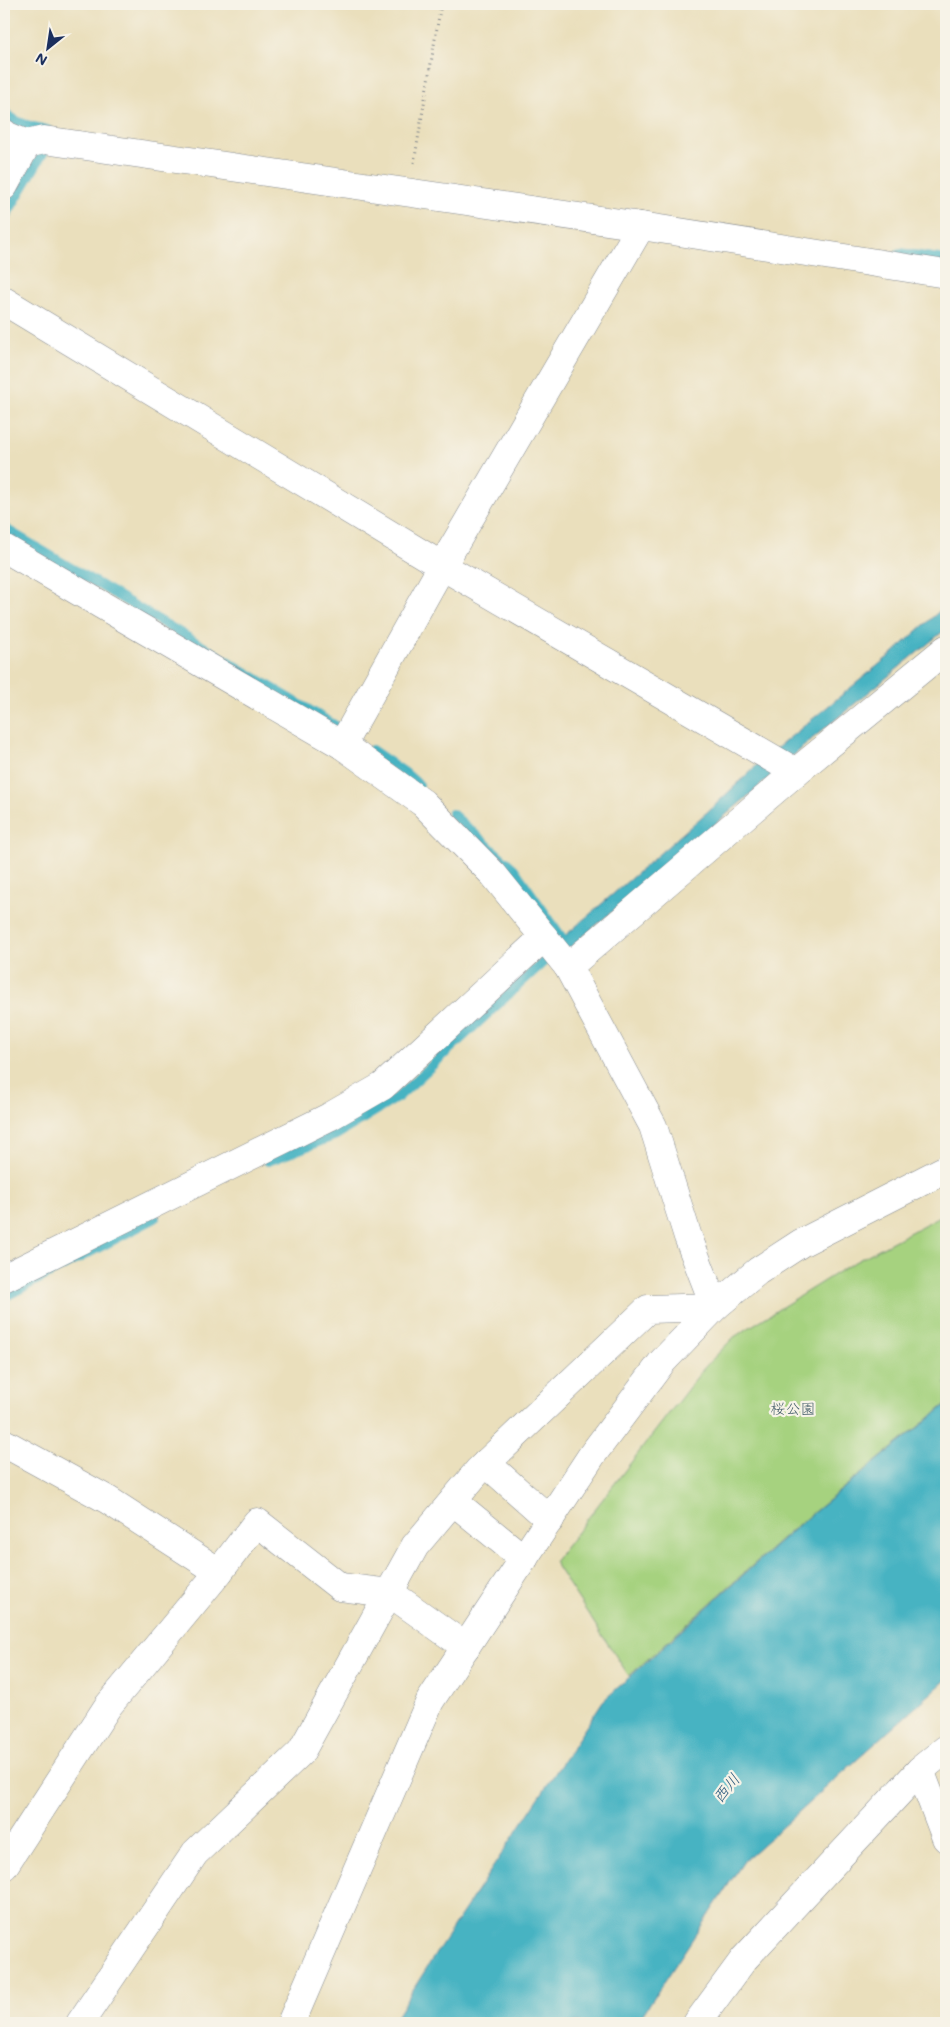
<svg xmlns="http://www.w3.org/2000/svg" width="950" height="2027" font-family="Mali,'Klee One',sans-serif">
  <rect width="100%" height="100%" fill="#f7f3e8"/>
  <filter id="ink" filterUnits="userSpaceOnUse"><feTurbulence type="fractalNoise" baseFrequency=".02" numOctaves="2"/><feDisplacementMap in="SourceGraphic" scale="10" xChannelSelector="R" yChannelSelector="G"/><feConvolveMatrix kernelMatrix="1 2 1 2 8 2 1 2 1" color-interpolation-filters="sRGB"/></filter>
  <filter id="wash" filterUnits="userSpaceOnUse"><feTurbulence type="fractalNoise" baseFrequency=".0096" numOctaves="4" result="noise"/><feDisplacementMap in="SourceGraphic" scale="20" xChannelSelector="R" yChannelSelector="G"/><feGaussianBlur stdDeviation="1.12" result="paint"/><feColorMatrix in="noise" values="0 0 0 0 0 0 0 0 0 0 0 0 0 0 0 0 0 1.4 0 .05"/><feComposite in="paint" operator="in"/></filter>
  <g filter="url(#wash)">
    <rect width="100%" height="100%" fill="#eadfbc"/>
    <!-- green -->
    <polygon fill="#a6d27f" stroke="#60806e" points="946,1213 946,1404 793,1529 629,1676 554,1562 704,1368 734,1337 851,1264"/>
    <!-- water -->
    <g fill="#46b3c2" stroke="#307190">
      <polygon points="946,605 946,629 813,738 754,791 568,949 558,942 714,806 760,762 893,653"/>
      <polygon points="946,1405 946,1680 744,1861 637,2023 392,2023 438,1950 603,1701 801,1523"/>
    </g>
    <g fill="none" stroke-linecap="round" stroke-linejoin="round">
      <!-- stream -->
      <g stroke="#46b3c2" stroke-width="10">
        <path d="M 4,110 C 10,122 34,128 47,130"/>
        <polyline points="4,219 49,143"/>
        <polyline points="900,253 946,260"/>
        <polyline points="4,528 346,732"/>
        <polyline points="372,750 404,772 419,785"/>
        <polyline points="452,814 514,869 565,942"/>
        <polyline points="268,1161 336,1135 398,1097 554,952"/>
        <polyline points="4,1297 155,1218"/>
      </g>
    </g>
  </g>
  <g filter="url(#ink)">
    <g fill="none" stroke-linecap="round" stroke-linejoin="round">
      <!-- minor casing -->
      <g stroke="#82878d" stroke-width="29">
        <g id="minor">
          <polyline points="4,133 5,135 27,144 44,140 641,226 946,274"/>
          <polyline points="4,186 27,144"/>
          <polyline points="4,301 442,566 796,772"/>
          <polyline points="4,548 342,745 423,803 493,874 568,967 653,1126 688,1237 715,1307 648,1309 478,1471 415,1546 301,1752 195,1853 80,2023"/>
          <polyline points="342,745 442,566 641,226"/>
          <polyline points="568,967 796,772 946,649"/>
          <polyline points="4,1278 329,1117 383,1086 544,937"/>
          <polyline points="4,1443 108,1500 219,1572 257,1522 340,1587 390,1593 466,1647"/>
          <polyline points="486,1463 550,1520"/>
          <polyline points="453,1501 524,1559"/>
          <polyline points="920,1770 946,1838"/>
          <polyline points="4,1866 108,1706 219,1572"/>
          <polyline points="697,2023 744,1959 920,1770 946,1749"/>
        </g>
      </g>
      <!-- tertiary casing -->
      <g stroke="#82878d" stroke-width="29">
        <polyline id="tertiary" points="291,2023 430,1701 592,1455 662,1362 715,1307 758,1271 801,1243 946,1169"/>
      </g>
      <!-- path -->
      <polyline stroke="#82878d" stroke-width="3" stroke-dasharray="1 4" stroke-linecap="butt" points="414,163 441,4"/>
      <!-- minor -->
      <use href="#minor" stroke="#fff" stroke-width="28"/>
      <!-- tertiary -->
      <use href="#tertiary" stroke="#fff" stroke-width="28"/>
    </g>
  </g>
  <g text-anchor="middle" stroke-width="4.5" stroke-linejoin="round" paint-order="stroke">
    <!-- park labels -->
    <g font-size="15" fill="#3e5866" stroke="#f7f3e8">
      <text x="793" y="1414">桜公園</text>
    </g>
    <!-- water labels -->
    <g font-size="16" font-style="italic" fill="#28577c" stroke="#f7f3e8">
      <text transform="translate(726 1788) rotate(-51)" y="6">西川</text>
    </g>
  </g>
  <!-- margin -->
  <rect width="950" height="2027" fill="none" stroke="#f7f3e8" stroke-width="20"/>
  <!-- north arrow -->
  <g transform="translate(48 48) rotate(210)" stroke="#f7f3e8" stroke-width="4" paint-order="stroke">
  <path d="M0-4L9 19L0 12L-9 19Z" fill="#1b2f5e"/>
  <text y="-8" font-size="14" font-weight="bold" text-anchor="middle" fill="#1b2f5e">N</text>
  </g>
</svg>
